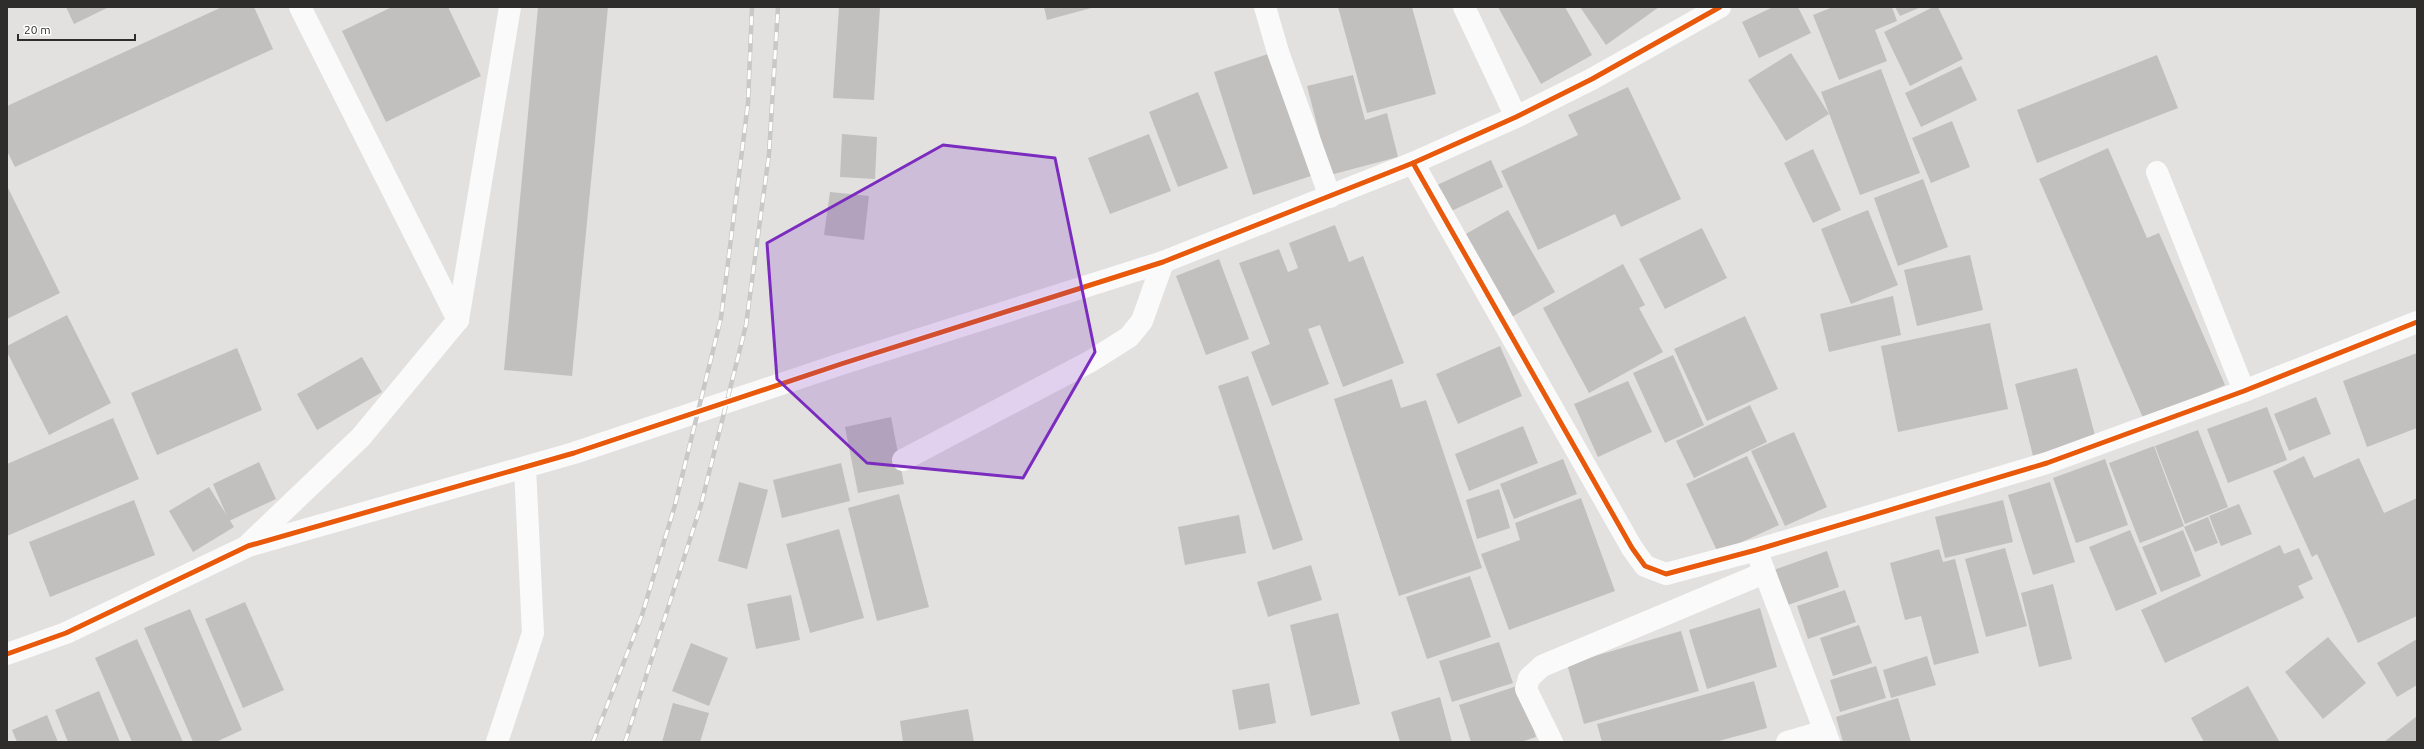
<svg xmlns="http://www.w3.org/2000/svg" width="2424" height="749" font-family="Ubuntu,sans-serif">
  <rect width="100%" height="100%" fill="#e2e1e0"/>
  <!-- building -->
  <g fill="#c1c0bf">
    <polygon points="66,7 109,7 74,24"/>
    <polygon points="222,7 254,7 273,49 15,167 7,151 7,106"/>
    <polygon points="392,7 448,7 481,76 386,122 342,31"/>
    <polygon points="538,7 608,7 572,376 504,370"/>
    <polygon points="839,7 880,7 874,100 833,98"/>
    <polygon points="1044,7 1095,7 1047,20"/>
    <polygon points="1338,7 1412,7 1436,94 1367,113"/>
    <polygon points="1498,7 1565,7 1592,55 1541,84"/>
    <polygon points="1580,7 1659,7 1606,45"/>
    <polygon points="1773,7 1798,7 1811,33 1759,58 1742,22"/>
    <polygon points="1833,7 1892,7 1897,21 1875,30 1887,61 1839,80 1813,15"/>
    <polygon points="1895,7 1921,7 1900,16"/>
    <polygon points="1933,7 1938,7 1963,59 1910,86 1884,32"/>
    <polygon points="1271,53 1311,176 1253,195 1214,72"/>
    <polygon points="1791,53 1829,114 1786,141 1748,80"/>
    <polygon points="2157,55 2178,108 2037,163 2017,110"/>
    <polygon points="1961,66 1977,100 1921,127 1905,93"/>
    <polygon points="1881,69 1920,173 1860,195 1821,92"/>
    <polygon points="1353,75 1365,120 1387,113 1398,157 1330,175 1307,86"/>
    <polygon points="1628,87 1681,199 1621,227 1615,214 1538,250 1501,171 1578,135 1568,115"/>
    <polygon points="1198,92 1228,168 1178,187 1149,112"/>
    <polygon points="1952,121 1970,167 1931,183 1912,138"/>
    <polygon points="842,134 877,137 875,179 840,177"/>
    <polygon points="1149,134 1171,191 1110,214 1088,158"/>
    <polygon points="2108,148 2147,238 2159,233 2225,385 2144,420 2039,179"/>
    <polygon points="1813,149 1841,210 1813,223 1784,163"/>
    <polygon points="1491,160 1503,187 1447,213 1435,186"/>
    <polygon points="1923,179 1948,247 1898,266 1874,198"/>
    <polygon points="7,186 60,293 7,319"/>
    <polygon points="830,192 869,196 864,240 824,235"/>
    <polygon points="1508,210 1555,292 1510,318 1464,235"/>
    <polygon points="1868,210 1898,285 1851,304 1821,229"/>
    <polygon points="1335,225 1349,262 1363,256 1404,363 1343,387 1320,325 1308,329 1329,384 1272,406 1251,352 1270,344 1239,263 1279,249 1288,272 1298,268 1289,243"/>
    <polygon points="1702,228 1727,278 1665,309 1639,259"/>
    <polygon points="1970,255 1983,310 1917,326 1904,270"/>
    <polygon points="1219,259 1249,339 1206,355 1176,276"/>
    <polygon points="1623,264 1645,305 1639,308 1663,352 1589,393 1543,308"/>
    <polygon points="1893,296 1901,335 1829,352 1820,314"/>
    <polygon points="67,315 111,403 49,435 7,352 7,346"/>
    <polygon points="1745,316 1778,389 1707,421 1674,349"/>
    <polygon points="1990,323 2008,409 1898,432 1881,346"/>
    <polygon points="1500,346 1522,396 1458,424 1436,374"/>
    <polygon points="237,348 262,410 157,455 131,393"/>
    <polygon points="2417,353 2417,428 2367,447 2343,381"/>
    <polygon points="1673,355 1704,425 1665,443 1633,373"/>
    <polygon points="362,357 382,392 317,430 297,394"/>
    <polygon points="2077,368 2096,439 2033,456 2015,384"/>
    <polygon points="1248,376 1303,540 1273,550 1218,386"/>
    <polygon points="1392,379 1401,408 1426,400 1482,568 1399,596 1334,399"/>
    <polygon points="1628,381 1652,432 1598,457 1574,404"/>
    <polygon points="2316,397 2331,434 2289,451 2274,414"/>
    <polygon points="1750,405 1767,442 1694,478 1676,441"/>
    <polygon points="2267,407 2287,460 2228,483 2207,429"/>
    <polygon points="891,417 904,484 858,493 845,427"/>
    <polygon points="113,418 139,479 7,536 7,464"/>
    <polygon points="1523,426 1538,463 1469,491 1455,454"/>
    <polygon points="2198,430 2228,507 2185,524 2155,446"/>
    <polygon points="1794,432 1827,507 1785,526 1751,451"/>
    <polygon points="2154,446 2184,526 2140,543 2109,463"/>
    <polygon points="1747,456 1779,525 1718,553 1686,484"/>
    <polygon points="2304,456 2314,478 2359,458 2384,513 2417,498 2417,616 2358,643 2317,554 2312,557 2273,471"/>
    <polygon points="1563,459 1577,494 1514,519 1500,484"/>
    <polygon points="2105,459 2128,525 2076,543 2053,478"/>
    <polygon points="259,462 276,499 229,521 213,484"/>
    <polygon points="841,463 850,501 782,518 773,480"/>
    <polygon points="739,482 768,490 747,569 718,561"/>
    <polygon points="2050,482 2075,562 2033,575 2008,495"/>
    <polygon points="209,487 234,527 193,552 169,511"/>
    <polygon points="1499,489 1510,528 1477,539 1466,500"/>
    <polygon points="899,494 929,607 877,621 848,508"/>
    <polygon points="1581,498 1615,591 1509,630 1481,554 1520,540 1515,523"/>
    <polygon points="134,500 155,555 50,597 29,542"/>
    <polygon points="2003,500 2013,542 1945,558 1935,517"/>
    <polygon points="2239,504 2252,534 2221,546 2209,516"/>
    <polygon points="1239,515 1246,553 1185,565 1178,527"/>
    <polygon points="2208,517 2218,543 2195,552 2184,527"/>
    <polygon points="839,529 864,618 810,633 786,544"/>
    <polygon points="2130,530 2157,594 2116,611 2089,547"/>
    <polygon points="2183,530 2201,576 2161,592 2142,547"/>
    <polygon points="2280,545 2284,554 2299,548 2313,579 2298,586 2304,598 2165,663 2141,610"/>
    <polygon points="2005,548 2027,626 1986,637 1965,559"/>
    <polygon points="1939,549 1943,562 1955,559 1979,653 1934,665 1921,616 1905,620 1890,563"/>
    <polygon points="1827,551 1839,587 1785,606 1774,570"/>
    <polygon points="1311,565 1322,600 1268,617 1257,582"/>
    <polygon points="1470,576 1491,637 1427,659 1406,597"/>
    <polygon points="2053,584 2072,659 2039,667 2021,593"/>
    <polygon points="1845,590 1856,622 1808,639 1797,606"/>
    <polygon points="791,595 800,640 756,649 747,604"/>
    <polygon points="245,602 284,690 243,708 205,619"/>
    <polygon points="1760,608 1777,667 1707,689 1689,630"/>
    <polygon points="190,609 242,730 216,742 193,742 144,628"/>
    <polygon points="1338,613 1360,704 1311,716 1290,625"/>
    <polygon points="1859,625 1872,663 1833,676 1820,638"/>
    <polygon points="1681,631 1699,691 1584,724 1567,664"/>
    <polygon points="2328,637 2366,683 2323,719 2285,672"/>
    <polygon points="137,639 183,742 132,742 95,658"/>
    <polygon points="2417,639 2417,685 2397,697 2377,663"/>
    <polygon points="1499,642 1513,683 1452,702 1439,661"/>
    <polygon points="691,643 728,658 709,706 672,691"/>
    <polygon points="1927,656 1936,685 1891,698 1883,670"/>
    <polygon points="1876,666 1886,698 1840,712 1830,680"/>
    <polygon points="1754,681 1767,728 1715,742 1602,742 1597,724"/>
    <polygon points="1269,683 1276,723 1239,730 1232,690"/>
    <polygon points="1520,685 1536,737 1521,742 1471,742 1459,705"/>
    <polygon points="2248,686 2279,741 2204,742 2191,718"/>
    <polygon points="99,691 120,742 68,742 55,710"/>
    <polygon points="1440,697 1452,742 1400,742 1391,712"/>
    <polygon points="1898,698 1911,742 1843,742 1836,717"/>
    <polygon points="673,703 709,713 700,742 662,742"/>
    <polygon points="968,709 974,742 903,742 900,721"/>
    <polygon points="47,715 58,742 17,742 12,730"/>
    <polygon points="2417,716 2417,742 2384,742"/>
  </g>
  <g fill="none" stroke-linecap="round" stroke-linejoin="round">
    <!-- minor -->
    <g stroke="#fbfafa" stroke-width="22">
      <polyline points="1265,7 1278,52 1330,197"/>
      <polyline points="1464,7 1516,117"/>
      <polyline points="1413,163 1632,548 1645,566 1666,574 1756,550 2047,463 2244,391 2417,322"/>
      <polyline points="2157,172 2244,391"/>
      <polyline points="458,320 510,7"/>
      <polyline points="903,460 1091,361 1129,337 1142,321 1163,262"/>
      <polyline points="250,543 361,437 458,320 300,7"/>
      <polyline points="1760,560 1829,742"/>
      <polyline points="7,654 66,633 248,546 574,453 841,364 1163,262 1413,163 1516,117 1592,79 1720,7"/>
      <polyline points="497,742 533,633 525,468"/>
      <polyline points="1552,742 1526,689 1529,678 1542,666 1764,573"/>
      <polyline points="1787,742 1825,731"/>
    </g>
    <!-- rail casing -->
    <g stroke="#c8c8c6" stroke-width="4.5">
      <g id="rail">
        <polyline points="593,742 642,615 675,505 721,318 748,103 752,7"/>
        <polyline points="625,742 701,505 746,325 769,154 778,7"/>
      </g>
    </g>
    <!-- rail -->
    <use href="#rail" stroke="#fff" stroke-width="3" stroke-dasharray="9" stroke-linecap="butt"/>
    <!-- cycleway casing -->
    <g stroke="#fff" stroke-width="8">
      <g id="cycleway">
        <polyline points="1413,163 1632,548 1645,566 1666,574 1756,550 2047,463 2244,391 2417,322"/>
        <polyline points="7,654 66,633 248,546 574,453 841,364 1163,262 1413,163 1516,117 1592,79 1720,7"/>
      </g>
    </g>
    <!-- cycleway -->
    <use href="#cycleway" stroke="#e8590c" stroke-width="5"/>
  </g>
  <!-- marked area -->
  <path fill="#7b2cbf" fill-opacity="0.2" stroke="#7b2cbf" stroke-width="3" stroke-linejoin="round" d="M 943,145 L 1055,158 L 1095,352 L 1023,478 L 867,463 L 777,379 L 767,243 Z"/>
  <!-- border -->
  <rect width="2424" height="749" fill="none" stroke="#2e2d2c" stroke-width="16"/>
  <!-- scale -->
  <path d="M18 34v6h117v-6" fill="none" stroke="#2e2d2c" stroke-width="2"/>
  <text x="24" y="34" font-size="12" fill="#2e2d2c" stroke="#ffffff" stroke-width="3" paint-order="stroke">20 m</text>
</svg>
